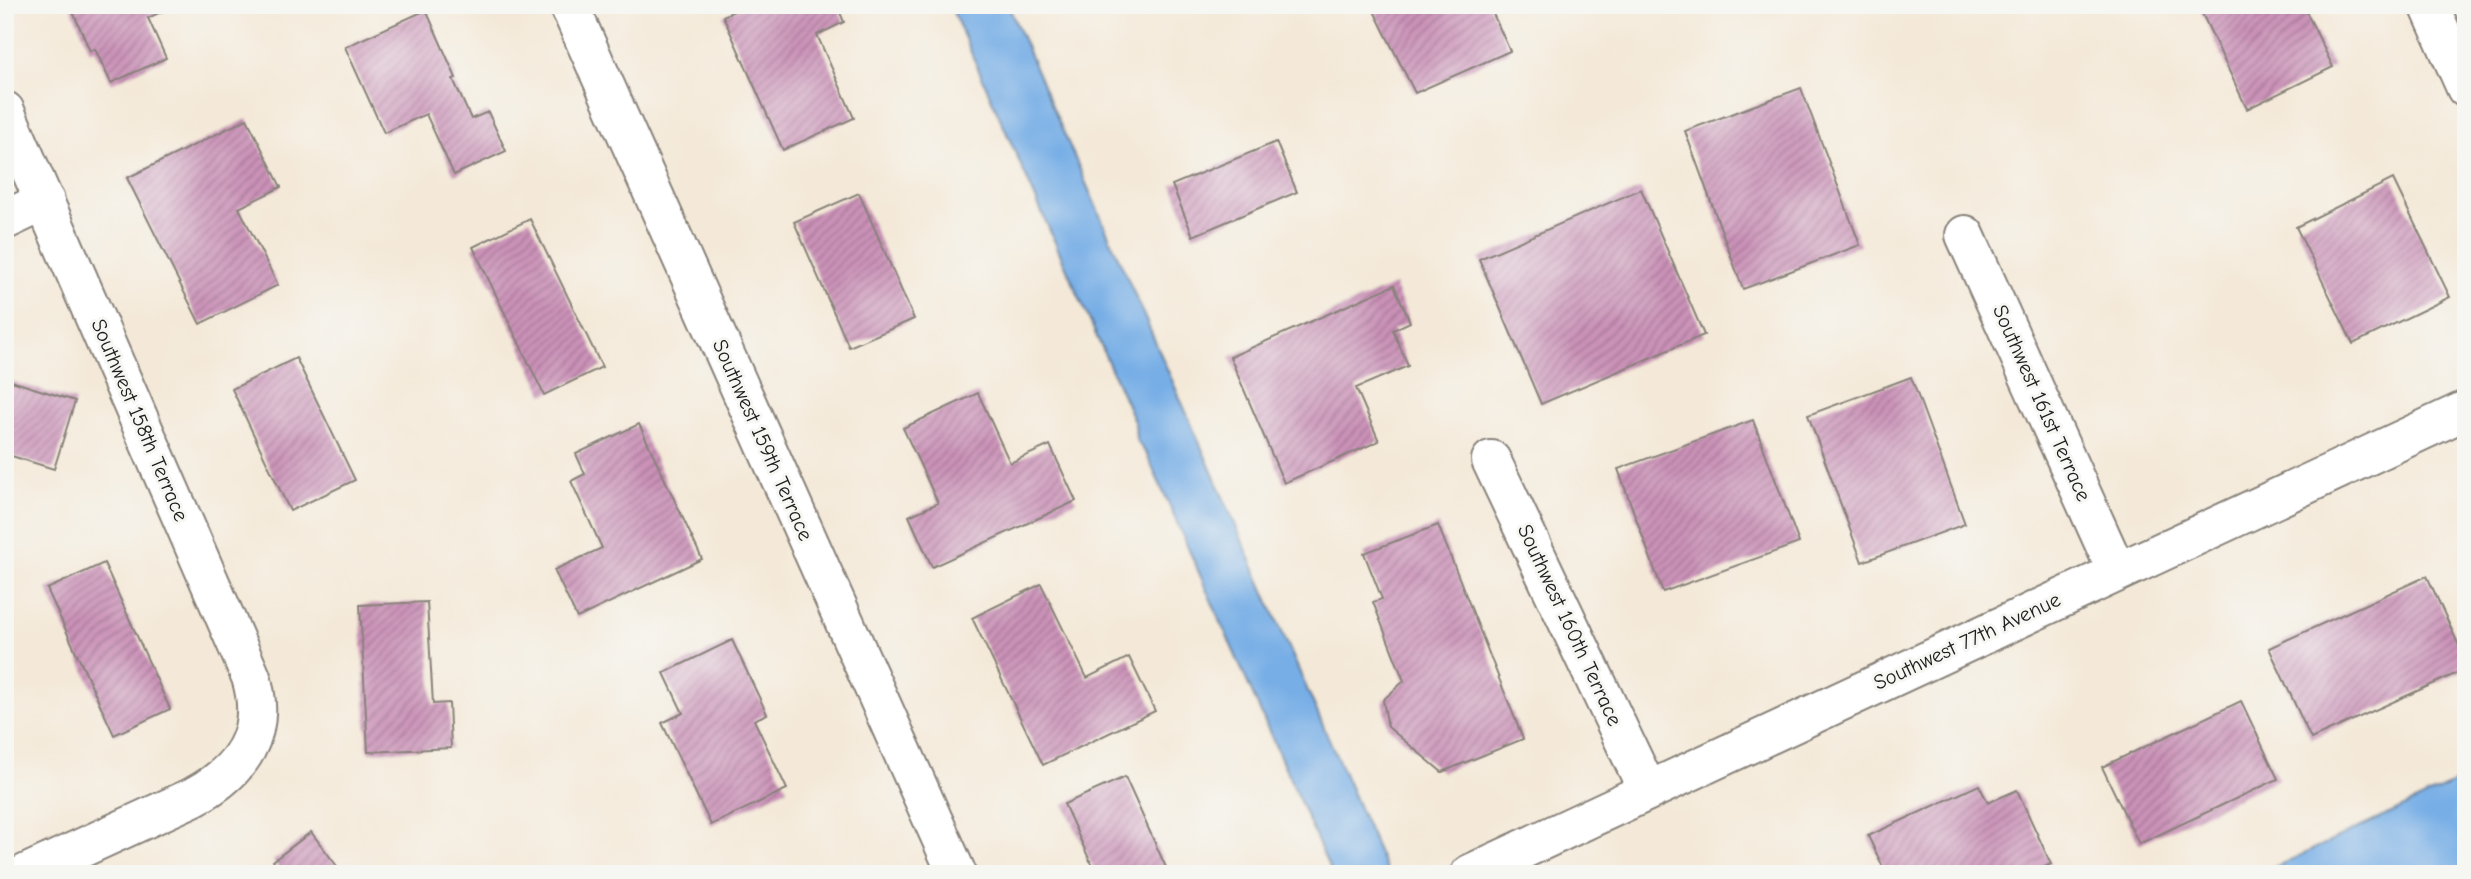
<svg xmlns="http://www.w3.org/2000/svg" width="2471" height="879" font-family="'Comic Neue',sans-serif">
  <defs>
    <pattern id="building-hatch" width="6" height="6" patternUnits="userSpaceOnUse" patternTransform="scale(1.75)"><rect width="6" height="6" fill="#cb92b8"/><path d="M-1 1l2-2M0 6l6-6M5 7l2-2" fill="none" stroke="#a47695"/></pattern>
  </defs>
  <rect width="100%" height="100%" fill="#f6f6f2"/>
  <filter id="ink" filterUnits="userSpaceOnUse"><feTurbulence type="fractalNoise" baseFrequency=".0143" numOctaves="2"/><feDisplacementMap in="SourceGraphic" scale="14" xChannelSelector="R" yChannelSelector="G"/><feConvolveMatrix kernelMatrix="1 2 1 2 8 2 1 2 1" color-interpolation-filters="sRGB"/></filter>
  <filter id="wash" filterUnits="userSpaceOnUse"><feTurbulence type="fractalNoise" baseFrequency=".00686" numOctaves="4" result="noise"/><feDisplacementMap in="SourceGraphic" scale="28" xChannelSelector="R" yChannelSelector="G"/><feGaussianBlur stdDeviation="1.57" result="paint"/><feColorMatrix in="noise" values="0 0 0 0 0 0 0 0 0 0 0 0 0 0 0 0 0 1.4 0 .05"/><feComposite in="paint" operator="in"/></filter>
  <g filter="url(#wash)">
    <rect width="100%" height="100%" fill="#f4e9d8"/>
    <!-- water -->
    <g fill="#77aee6" stroke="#4a6581" stroke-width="2">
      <polygon points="950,5 1008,5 1388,874 1332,874 1147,455 1136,440 1135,423"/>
      <polygon points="2466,778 2466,874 2260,874"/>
    </g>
    <g id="blocks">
      <!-- building -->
      <g fill="url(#building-hatch)">
        <polygon points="70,5 161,5 163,11 148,18 166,58 111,83 95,49 90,51"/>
        <polygon points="747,5 837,5 844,22 817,35 854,118 783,150 723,16"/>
        <polygon points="1388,5 1489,5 1510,51 1415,93 1374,11"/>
        <polygon points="2198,5 2303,5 2333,67 2247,109"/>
        <polygon points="426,10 456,78 453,79 471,119 488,112 506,151 454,175 426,114 384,133 345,47"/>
        <polygon points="1801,88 1860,245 1743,289 1685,131"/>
        <polygon points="247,119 281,187 239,208 278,285 200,324 127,178"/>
        <polygon points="1276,142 1297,192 1193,236 1172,185"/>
        <polygon points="2393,179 2450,297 2353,344 2296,227"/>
        <polygon points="1641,189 1704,335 1541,404 1479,259"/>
        <polygon points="859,193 914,319 849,347 794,222"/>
        <polygon points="530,219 602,367 544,395 473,247"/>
        <polygon points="1394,285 1410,322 1393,330 1408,366 1356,388 1379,441 1284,483 1230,357"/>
        <polygon points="296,358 355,480 290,511 232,389"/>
        <polygon points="1911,377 1965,524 1862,562 1808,415"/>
        <polygon points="5,379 75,401 54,469 5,454"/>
        <polygon points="978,393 1010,463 1050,445 1076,501 932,567 909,516 938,503 903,428"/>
        <polygon points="1753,420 1799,543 1663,592 1618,469"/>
        <polygon points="639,424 702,559 577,618 554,570 602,548 571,481 585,474 576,454"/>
        <polygon points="1438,525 1523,739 1442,772 1388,727 1383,700 1404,681 1373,602 1382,599 1364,553"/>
        <polygon points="104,563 170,709 114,735 47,589"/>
        <polygon points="2427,576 2466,661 2466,669 2311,739 2269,648"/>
        <polygon points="1041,584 1087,678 1129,657 1155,711 1043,765 972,618"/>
        <polygon points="427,602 433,704 449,703 451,748 368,752 360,605"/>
        <polygon points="732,640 767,714 754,720 787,789 711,825 662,723 683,713 664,673"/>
        <polygon points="2241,701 2278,779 2139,844 2102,767"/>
        <polygon points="1125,777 1169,874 1096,874 1064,804"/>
        <polygon points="1979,785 1988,803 2017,790 2051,864 2031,874 1874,874 1884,869 1868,836"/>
        <polygon points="311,832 343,874 279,874 281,872 273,861"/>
      </g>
    </g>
  </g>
  <g filter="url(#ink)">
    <use href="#blocks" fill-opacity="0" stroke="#88827a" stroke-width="2"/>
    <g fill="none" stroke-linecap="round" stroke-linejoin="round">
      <!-- minor casing -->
      <g stroke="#88827a" stroke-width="42">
        <g id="minor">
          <polyline points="569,5 957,874"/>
          <polyline points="2429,5 2466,88"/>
          <path d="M 5,111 L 251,677 C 268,733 242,771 193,797 L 25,874"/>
          <polyline points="5,220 45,201"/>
          <polyline points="1965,235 2117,572"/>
          <polyline points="1491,460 1647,789"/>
          <polyline points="1470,874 2466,410"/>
        </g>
      </g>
      <!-- minor -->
      <use href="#minor" stroke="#fff" stroke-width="38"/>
    </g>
  </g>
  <g text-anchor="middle" stroke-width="6" stroke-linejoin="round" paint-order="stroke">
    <!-- street labels -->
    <g font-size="21" fill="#1c1c1c" stroke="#f6f6f2">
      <text transform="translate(2042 403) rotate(66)" y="7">Southwest 161st Terrace</text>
      <text transform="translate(140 420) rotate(67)" y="7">Southwest 158th Terrace</text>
      <text transform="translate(763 440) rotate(66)" y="7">Southwest 159th Terrace</text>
      <text transform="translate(1570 625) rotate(65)" y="7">Southwest 160th Terrace</text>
      <text transform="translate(1967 641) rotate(-25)" y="7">Southwest 77th Avenue</text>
    </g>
  </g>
  <!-- margin -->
  <rect width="2471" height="879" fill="none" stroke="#f6f6f2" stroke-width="28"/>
</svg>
